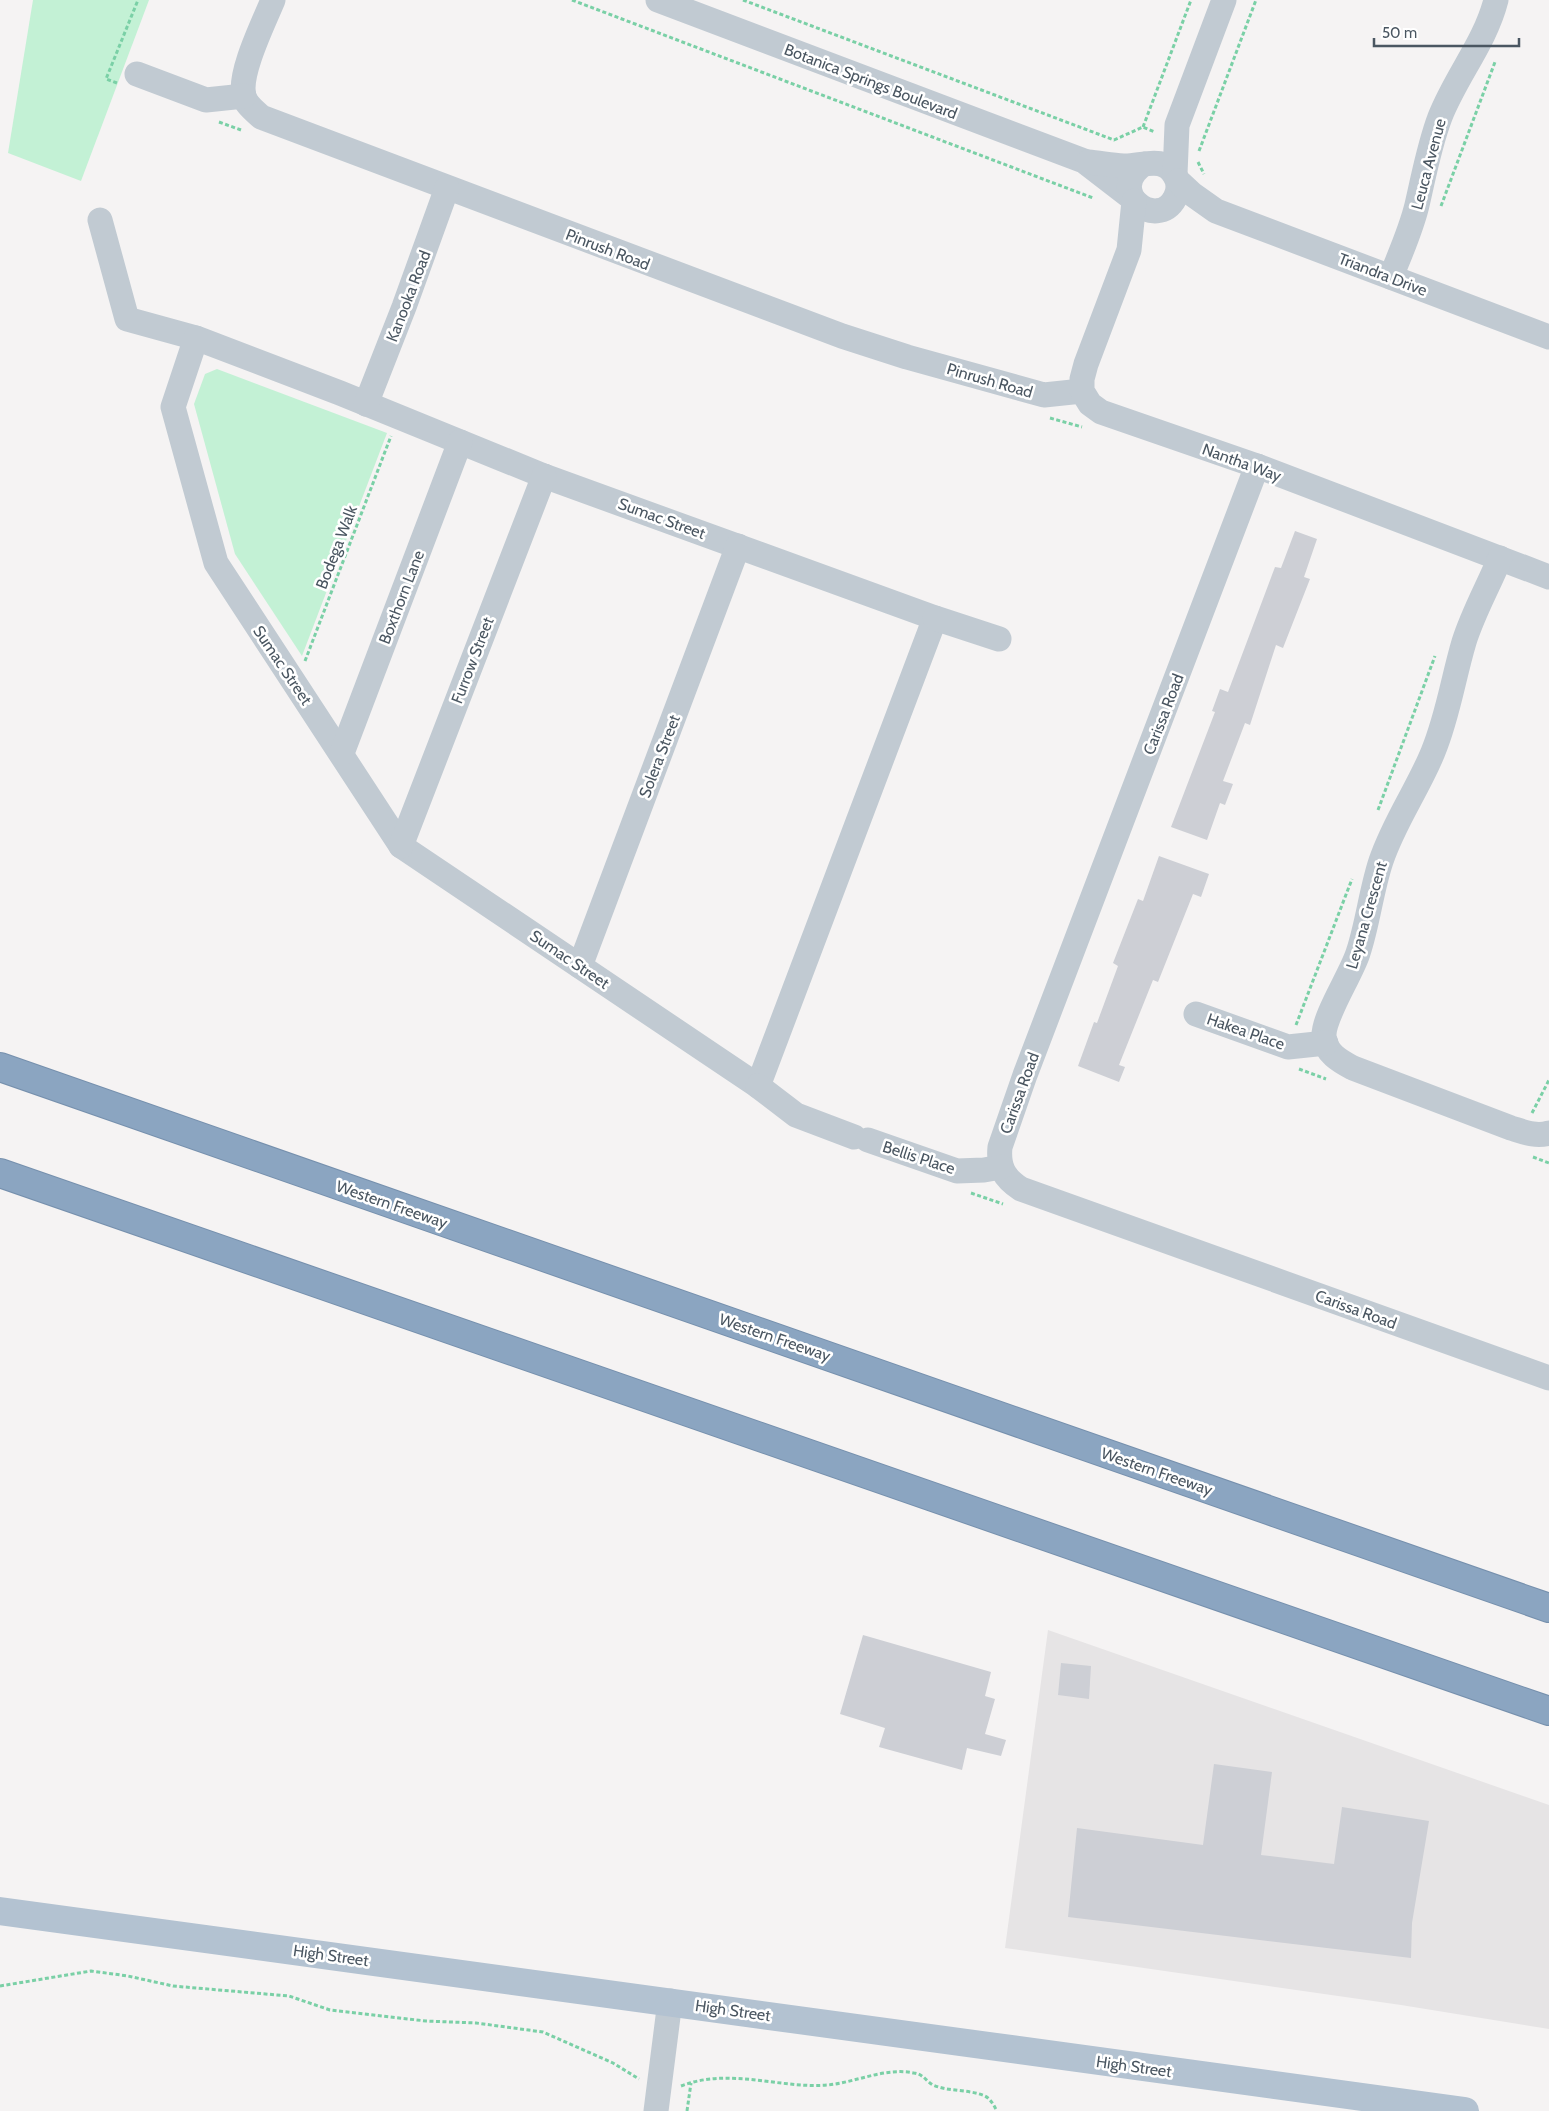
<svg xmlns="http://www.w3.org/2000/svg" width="1549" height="2111" font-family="Cabin,sans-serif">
  <rect width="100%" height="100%" fill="#f5f3f3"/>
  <!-- education -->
  <polygon fill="#e6e4e5" points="1048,1630 1549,1805 1549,2029 1401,2005 1005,1948"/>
  <!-- green -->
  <g fill="#c3f1d5">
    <polygon points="33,0 149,0 81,181 8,153"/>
    <polygon points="217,369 387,433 302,656 235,554 194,404 205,374"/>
  </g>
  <!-- building -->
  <g fill="#cdcfd5">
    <polygon points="1295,531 1317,539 1304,577 1310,579 1283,648 1276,645 1250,725 1245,723 1223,781 1233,784 1225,805 1220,803 1207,840 1171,827 1215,712 1212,711 1220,689 1228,692 1275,567 1281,568"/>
    <polygon points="1159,856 1209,874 1201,897 1193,894 1158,982 1153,980 1119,1065 1125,1067 1119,1082 1078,1066 1094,1022 1097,1023 1118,966 1113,963 1138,899 1143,901"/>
    <polygon points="863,1635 991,1672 985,1696 995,1699 985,1734 1006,1740 1001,1756 967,1748 962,1770 879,1747 885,1728 840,1714"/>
    <polygon points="1061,1663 1091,1666 1089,1699 1058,1695"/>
    <polygon points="1214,1764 1272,1772 1261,1855 1334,1864 1342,1807 1429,1821 1412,1923 1411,1958 1068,1917 1077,1828 1203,1845"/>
  </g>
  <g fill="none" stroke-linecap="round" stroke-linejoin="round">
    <!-- highway casing -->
    <g stroke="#7690ad" stroke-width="30">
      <g id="highway">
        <polyline points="0,1067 1549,1608"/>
        <polyline points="0,1173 1549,1711"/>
      </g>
    </g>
    <!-- path -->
    <g stroke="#7ad0a6" stroke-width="3" stroke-dasharray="4 2.5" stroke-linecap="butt">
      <polyline points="572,0 1093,198"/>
      <polyline points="743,0 1114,140 1143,127 1155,132"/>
      <polyline points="117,83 106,79 138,0"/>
      <polyline points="219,122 241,130"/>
      <polyline points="1143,127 1191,0"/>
      <polyline points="1199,151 1256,0"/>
      <polyline points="1198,162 1204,174"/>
      <polyline points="1441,206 1495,62"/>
      <polyline points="1050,418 1082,427"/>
      <polyline points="305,661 391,436"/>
      <polyline points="1378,810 1435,656"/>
      <polyline points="1296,1025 1352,879"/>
      <polyline points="1299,1069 1326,1079"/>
      <polyline points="1532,1113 1549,1080"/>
      <polyline points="1533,1157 1549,1163"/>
      <polyline points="971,1193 1003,1204"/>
      <polyline points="0,1986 91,1971 128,1976 173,1986 289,1996 330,2010 426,2021 476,2023 543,2032 613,2063 639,2079"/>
      <path d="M 681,2086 C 730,2067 779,2089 828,2085 C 857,2082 886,2067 914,2073 C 923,2074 926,2081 933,2085 C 949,2092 969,2089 985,2096 C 991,2099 994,2106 997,2111"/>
      <polyline points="687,2111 691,2083"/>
    </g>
    <!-- minor -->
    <g stroke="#c1cad2" stroke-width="25">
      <path d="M 273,0 C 264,22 238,74 244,96 C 246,105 255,111 261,117 L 842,336 L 907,357 L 1044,395 L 1082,391"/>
      <polyline points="658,0 1084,161 1132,198"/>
      <polyline points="137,74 206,100 244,96"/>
      <path d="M 1088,162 C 1099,163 1111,165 1123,166 C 1141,167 1164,154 1175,176 C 1179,182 1179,191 1175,198 C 1157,232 1104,191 1144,164"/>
      <polyline points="1175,174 1177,125 1224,0"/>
      <polyline points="1178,181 1192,194 1216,211 1549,337"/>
      <polyline points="1134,201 1129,250 1086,364 1082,379 1082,391 1090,404 1101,412 1257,466 1549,577"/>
      <polyline points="100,220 127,319 196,338"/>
      <path d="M 1391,277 C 1400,254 1411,230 1417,205 C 1424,175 1429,146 1440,117 C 1456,76 1485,43 1496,0"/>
      <polygon points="196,338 340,393 544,476 935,618 758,1086 401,846 216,563 173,407"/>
      <polyline points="366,404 404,307 447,188"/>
      <path d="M 1257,466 L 1025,1075 L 1000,1147 C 998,1167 1004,1178 1021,1189 L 1549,1378"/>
      <path d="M 1500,558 C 1488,587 1473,613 1464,642 C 1453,679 1448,716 1433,752 C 1418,789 1394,822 1381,861 C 1371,891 1368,923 1358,953 C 1351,975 1323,1017 1324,1036 C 1325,1053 1340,1061 1353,1068 L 1511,1128 C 1524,1132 1536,1137 1549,1133"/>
      <polyline points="935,618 999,639"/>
      <polyline points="342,753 460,442"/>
      <polyline points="401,846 544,476"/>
      <polyline points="580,966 738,546"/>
      <polyline points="1196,1014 1288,1047 1326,1043"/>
      <polyline points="758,1086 796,1115 854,1137"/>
      <polyline points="868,1140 957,1171 984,1170 1001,1167"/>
      <polyline points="656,2111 670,2001"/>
    </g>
    <!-- major -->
    <polyline stroke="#b3c2d1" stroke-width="28" points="0,1911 1465,2111"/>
    <!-- highway -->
    <use href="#highway" stroke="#8ba5c1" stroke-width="28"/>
  </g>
  <g text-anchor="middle" stroke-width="5" stroke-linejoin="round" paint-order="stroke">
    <!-- street labels -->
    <g font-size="16" fill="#4a5661" stroke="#fff">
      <text transform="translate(871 81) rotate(21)" y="6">Botanica Springs Boulevard</text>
      <text transform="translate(1428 164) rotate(-75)" y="6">Leuca Avenue</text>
      <text transform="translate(608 249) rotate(21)" y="6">Pinrush Road</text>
      <text transform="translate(1383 274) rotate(21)" y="6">Triandra Drive</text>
      <text transform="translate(408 296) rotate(-69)" y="6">Kanooka Road</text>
      <text transform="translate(990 380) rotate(16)" y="6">Pinrush Road</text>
      <text transform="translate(1242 462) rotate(20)" y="6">Nantha Way</text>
      <text transform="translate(662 518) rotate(20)" y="6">Sumac Street</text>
      <text transform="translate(336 547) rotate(-69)" y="6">Bodega Walk</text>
      <text transform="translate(401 597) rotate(-69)" y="6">Boxthorn Lane</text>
      <text transform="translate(472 660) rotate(-69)" y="6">Furrow Street</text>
      <text transform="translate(283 665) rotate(56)" y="6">Sumac Street</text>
      <text transform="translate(1163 714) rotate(-69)" y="6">Carissa Road</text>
      <text transform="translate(659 756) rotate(-69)" y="6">Solera Street</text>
      <text transform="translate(1366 915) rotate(-74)" y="6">Leyana Crescent</text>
      <text transform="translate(570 959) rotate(34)" y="6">Sumac Street</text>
      <text transform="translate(1246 1031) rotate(19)" y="6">Hakea Place</text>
      <text transform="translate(1019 1093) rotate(-70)" y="6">Carissa Road</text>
      <text transform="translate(919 1157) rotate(18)" y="6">Bellis Place</text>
      <text transform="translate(392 1204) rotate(19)" y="6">Western Freeway</text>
      <text transform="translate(1356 1309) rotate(20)" y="6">Carissa Road</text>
      <text transform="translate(775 1337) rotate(19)" y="6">Western Freeway</text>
      <text transform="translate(1157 1471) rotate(19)" y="6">Western Freeway</text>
      <text transform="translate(331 1955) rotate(8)" y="6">High Street</text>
      <text transform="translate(733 2010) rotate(8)" y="6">High Street</text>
      <text transform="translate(1134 2066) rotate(8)" y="6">High Street</text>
    </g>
  </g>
  <!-- scale -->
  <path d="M1374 38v8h145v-8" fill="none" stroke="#4a5661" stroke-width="2.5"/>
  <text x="1382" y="38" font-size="15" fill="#4a5661" stroke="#ffffff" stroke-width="4" paint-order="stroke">50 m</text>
</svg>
